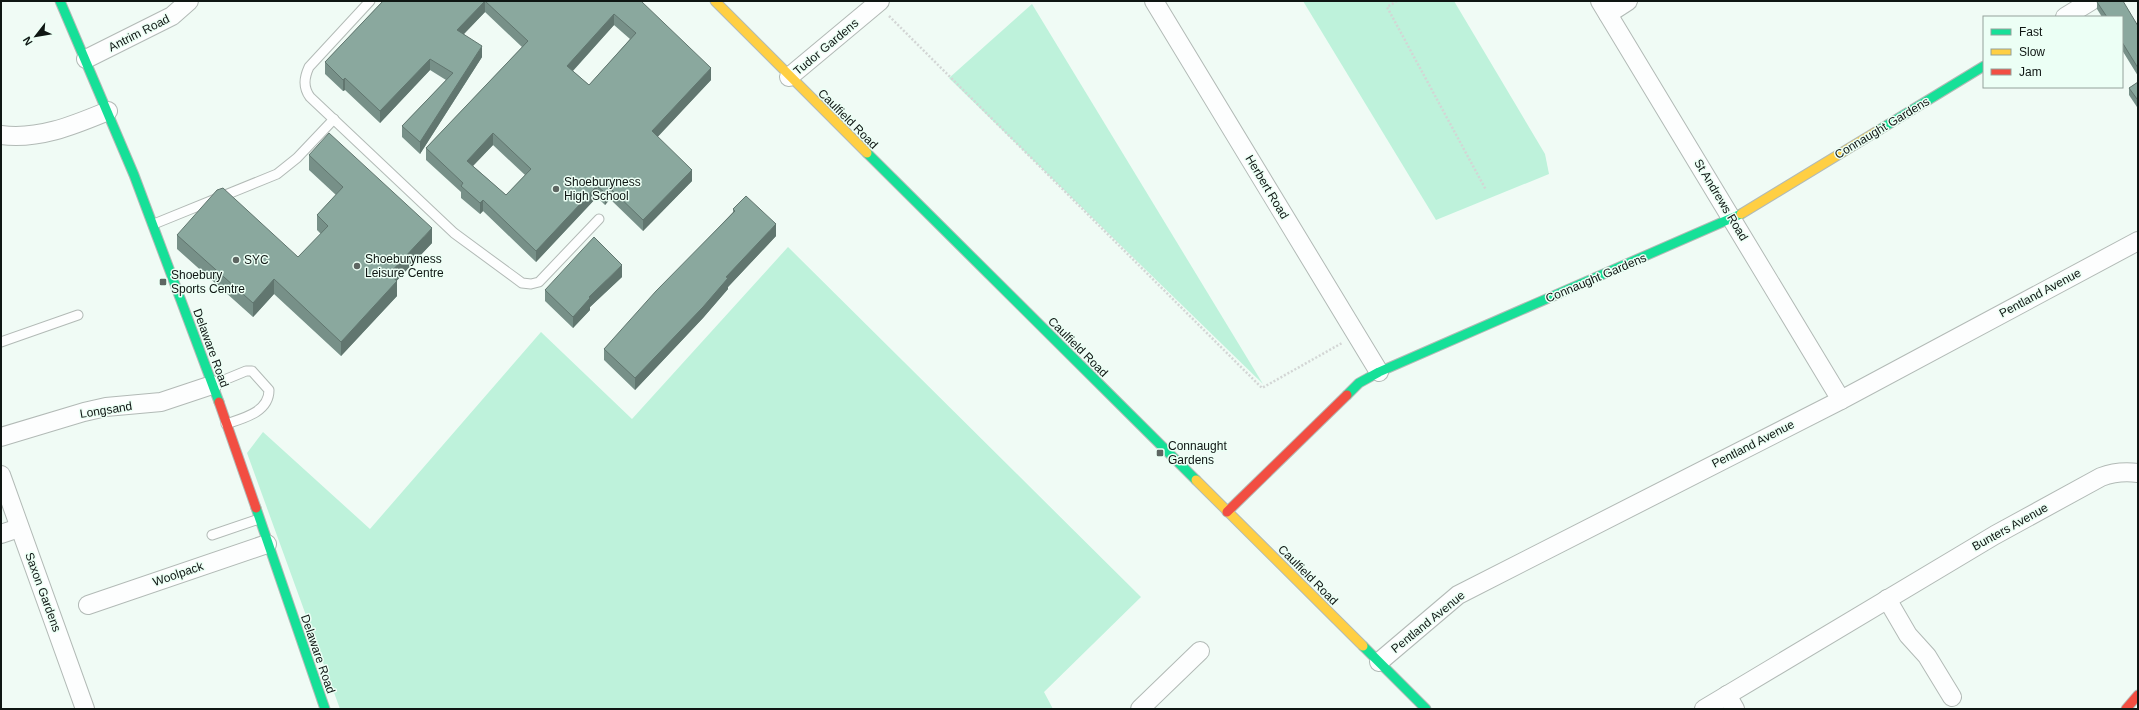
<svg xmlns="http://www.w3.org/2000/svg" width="2139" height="710" font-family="Helvetica,sans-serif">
  <rect width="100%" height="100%" fill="#f0fbf5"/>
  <!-- green -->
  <g fill="#bef2db">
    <polygon points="1303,1 1454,1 1545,154 1549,174 1436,220"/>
    <polygon points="1032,4 1263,384 949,78"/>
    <polygon points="788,247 1141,597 1044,692 1053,709 340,709 247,453 263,432 370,529 541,332 632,419"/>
  </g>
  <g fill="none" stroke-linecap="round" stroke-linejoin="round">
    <!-- lane casing -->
    <g stroke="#b2bab6" stroke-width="11">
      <g id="lane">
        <path d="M 370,1 L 309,67 C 304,78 303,87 310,97 L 454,233 L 522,283 L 531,284 L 539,282 L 599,219"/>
        <polyline points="154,224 277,174 297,158 334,119"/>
        <polyline points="1,342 78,315"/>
        <path d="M 212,385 L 246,371 L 252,371 L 269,390 C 269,412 244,418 226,424"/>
        <polyline points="212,535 259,519"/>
      </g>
    </g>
    <!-- street casing -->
    <g stroke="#b2bab6" stroke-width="20">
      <g id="street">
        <polyline points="1154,1 1379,372"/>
        <polyline points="1600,1 1841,400"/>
        <polyline points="1608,14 1628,1"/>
        <polyline points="2065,17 2091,1"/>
        <polyline points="86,59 172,16 189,1"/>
        <polyline points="789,77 880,1"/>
        <path d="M 1,135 C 39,140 74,125 108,111"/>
        <polyline points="1,437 84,412 106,407 161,402 212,385"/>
        <polyline points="1,475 85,709"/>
        <polyline points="1,534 19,528"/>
        <polyline points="1887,599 1908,635 1927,656 1952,697"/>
        <polyline points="88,605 267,544"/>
        <polyline points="1379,662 1458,595 1841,400 2138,241"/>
        <polyline points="1727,695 1735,709"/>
        <polyline points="1140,709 1200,651"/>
        <path d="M 1704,709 L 1995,535 L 2101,477 C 2114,472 2124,471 2138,473"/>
      </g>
    </g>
    <!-- fast casing -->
    <g stroke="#b2bab6" stroke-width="11">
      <g id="fast">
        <polyline points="60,1 134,175 219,402"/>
        <polyline points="1879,130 1984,66"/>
        <polyline points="867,153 1196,480"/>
        <polyline points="1347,395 1359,383 1379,372 1741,214"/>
        <polyline points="256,508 325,709"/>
        <polyline points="1363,646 1426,709"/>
      </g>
    </g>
    <!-- slow casing -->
    <g stroke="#b2bab6" stroke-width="11">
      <g id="slow">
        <polyline points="715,1 867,153"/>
        <polyline points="1741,214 1879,130"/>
        <polyline points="1196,480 1363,646"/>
      </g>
    </g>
    <!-- jam casing -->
    <g stroke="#b2bab6" stroke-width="11">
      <g id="jam">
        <polyline points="219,402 256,508"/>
        <polyline points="1227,512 1347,395"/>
        <polyline points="2126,709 2138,695"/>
      </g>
    </g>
    <!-- path -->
    <g stroke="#d3d6d5" stroke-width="2.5" stroke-dasharray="2 2" stroke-linecap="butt">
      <polyline points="1397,1 1387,7 1486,190"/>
      <polyline points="889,16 1262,388 1342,343"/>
    </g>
    <!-- lane -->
    <use href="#lane" stroke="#fdfefe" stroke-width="9"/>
    <!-- street -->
    <use href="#street" stroke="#fdfefe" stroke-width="18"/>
    <!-- fast -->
    <use href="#fast" stroke="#16e098" stroke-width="9"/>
    <!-- slow -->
    <use href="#slow" stroke="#ffcf43" stroke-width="9"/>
    <!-- jam -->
    <use href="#jam" stroke="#f24e42" stroke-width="9"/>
  </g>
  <!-- wall -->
  <g fill="#779088" fill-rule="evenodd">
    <path d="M 383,1 L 641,1 L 711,80 L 657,137 L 692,181 L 643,231 L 610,199 L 605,205 L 597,197 L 536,262 L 483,211 L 480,214 L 461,198 L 461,192 L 426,160 L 426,148 L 522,47 L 485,12 L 464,34 L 482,57 L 420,154 L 402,137 L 402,126 L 446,80 L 430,70 L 380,123 L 345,90 L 343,91 L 325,74 L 325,62 ZM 614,25 L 630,39 L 589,85 L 573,71 ZM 493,145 L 525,175 L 506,195 L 473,166 Z"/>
    <polygon points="2097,2 2138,26 2138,76 2122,50 2122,17 2102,17 2097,9"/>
    <polygon points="2138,82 2137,107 2129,95 2129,88"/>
    <polygon points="309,155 432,243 396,281 397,296 341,356 274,294 253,317 177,249 177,235 298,257 321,234 317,230 317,215 336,195 309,170"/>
    <polygon points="733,209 776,236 728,287 728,289 703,318 635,390 604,360 604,349 733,212"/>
    <polygon points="622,277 590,307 590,310 573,328 545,301 545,290"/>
  </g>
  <!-- shaded-wall -->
  <g fill="#61766f">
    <polygon points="485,1 485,12 457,41 457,30"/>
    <polygon points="614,14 614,25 567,77 567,66"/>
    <polygon points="482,46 482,57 420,154 420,142"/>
    <polygon points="430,59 430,70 380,123 380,111"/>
    <polygon points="711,68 711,80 652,143 652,131"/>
    <polygon points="345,78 345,90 343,91 343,80"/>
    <polygon points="493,133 493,145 467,172 467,161"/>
    <polygon points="692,170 692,181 643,231 643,220"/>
    <polygon points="597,186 597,197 536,262 536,251"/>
    <polygon points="610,188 610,199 605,205 605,193"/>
    <polygon points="483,200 483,211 480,214 480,203"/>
    <polygon points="776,224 776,236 728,287 728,289 703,318 635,390 635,378 726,277"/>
    <polygon points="432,228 432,243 389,289 389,274"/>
    <polygon points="622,265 622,277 590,307 590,310 573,328 573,317 589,297"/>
    <polygon points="274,279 274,294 253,317 253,303"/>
    <polygon points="397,281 397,296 341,356 341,342"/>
  </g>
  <!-- building -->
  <g fill="#8aa89e" stroke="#61766f" fill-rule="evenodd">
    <polygon points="383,1 485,1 457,30 482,46 420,142 402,126 453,73 430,59 380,111 345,78 343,80 325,62"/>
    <path d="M 485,1 L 641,1 L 711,68 L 652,131 L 692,170 L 643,220 L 610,188 L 605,193 L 597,186 L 536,251 L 483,200 L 480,203 L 461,186 L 463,183 L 426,148 L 528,41 ZM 614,14 L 636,33 L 589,85 L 567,66 ZM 493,133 L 531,169 L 506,195 L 467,161 Z"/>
    <polygon points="2098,1 2123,1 2138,26 2138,68 2122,42 2122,17 2107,17 2097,2"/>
    <polygon points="2138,82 2138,99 2137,99 2129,88"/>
    <polygon points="329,133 432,228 389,274 397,281 341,342 274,279 253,303 177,235 217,190 223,188 298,257 328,226 317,215 343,187 309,155"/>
    <polygon points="746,196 776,224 726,277 728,278 703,307 635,378 604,349 656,291 735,211 733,209"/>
    <polygon points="594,237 622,265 589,297 590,298 573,317 545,290"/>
  </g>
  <!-- markers -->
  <g fill="#5e6662" stroke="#ecfff5" stroke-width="1.5">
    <circle cx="556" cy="189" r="4"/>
    <circle cx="236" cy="260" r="4"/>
    <circle cx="357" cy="266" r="4"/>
    <rect x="159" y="278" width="8" height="8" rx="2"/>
    <rect x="1156" y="449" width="8" height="8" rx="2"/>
  </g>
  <g text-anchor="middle" stroke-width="3" stroke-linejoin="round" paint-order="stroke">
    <!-- street labels -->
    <g font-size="12" fill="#0f1613" stroke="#ecfff5">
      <text transform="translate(139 33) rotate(-27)" y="4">Antrim Road</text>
      <text transform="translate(826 47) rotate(-40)" y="4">Tudor Gardens</text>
      <text transform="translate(848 119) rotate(45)" y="4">Caulfield Road</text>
      <text transform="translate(1882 128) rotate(-31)" y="4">Connaught Gardens</text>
      <text transform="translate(1267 187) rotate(59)" y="4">Herbert Road</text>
      <text transform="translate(1721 200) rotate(59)" y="4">St Andrews Road</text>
      <text transform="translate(1596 278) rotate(-23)" y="4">Connaught Gardens</text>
      <text transform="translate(2040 293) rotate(-28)" y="4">Pentland Avenue</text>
      <text transform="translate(1078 347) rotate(45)" y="4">Caulfield Road</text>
      <text transform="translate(211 348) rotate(70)" y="4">Delaware Road</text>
      <text transform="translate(106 410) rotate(-9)" y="4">Longsand</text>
      <text transform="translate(1753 444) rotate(-27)" y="4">Pentland Avenue</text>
      <text transform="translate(2010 527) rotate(-29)" y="4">Bunters Avenue</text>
      <text transform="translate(178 574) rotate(-19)" y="4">Woolpack</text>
      <text transform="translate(1308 575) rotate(45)" y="4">Caulfield Road</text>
      <text transform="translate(43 592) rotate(70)" y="4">Saxon Gardens</text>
      <text transform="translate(1428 622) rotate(-39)" y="4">Pentland Avenue</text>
      <text transform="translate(318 654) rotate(71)" y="4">Delaware Road</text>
    </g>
    <!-- poi labels -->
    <g font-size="12" fill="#0f1613" stroke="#ecfff5" text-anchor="start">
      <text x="564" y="186">Shoeburyness<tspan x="564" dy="14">High School</tspan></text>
      <text x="365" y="263">Shoeburyness<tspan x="365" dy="14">Leisure Centre</tspan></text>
      <text x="244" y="264">SYC</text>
      <text x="171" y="279">Shoebury<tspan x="171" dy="14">Sports Centre</tspan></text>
      <text x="1168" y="450">Connaught<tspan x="1168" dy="14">Gardens</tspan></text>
    </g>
  </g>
  <!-- border -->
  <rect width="2139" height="710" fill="none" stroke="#0f1613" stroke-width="4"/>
  <!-- legend -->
  <rect x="1983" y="16" width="140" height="72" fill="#ecfff5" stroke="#94a29b"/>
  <rect x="1991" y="29" width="20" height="6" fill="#16e098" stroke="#94a29b"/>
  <text x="2019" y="36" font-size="12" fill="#0f1613">Fast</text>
  <rect x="1991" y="49" width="20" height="6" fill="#ffcf43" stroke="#94a29b"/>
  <text x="2019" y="56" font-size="12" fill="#0f1613">Slow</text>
  <rect x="1991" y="69" width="20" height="6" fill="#f24e42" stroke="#94a29b"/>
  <text x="2019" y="76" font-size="12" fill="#0f1613">Jam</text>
  <!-- north arrow -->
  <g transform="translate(36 36) rotate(239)" stroke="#ecfff5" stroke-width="3" paint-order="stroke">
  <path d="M0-3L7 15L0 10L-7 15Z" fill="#0f1613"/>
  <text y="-6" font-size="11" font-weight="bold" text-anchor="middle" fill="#0f1613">N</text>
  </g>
</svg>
